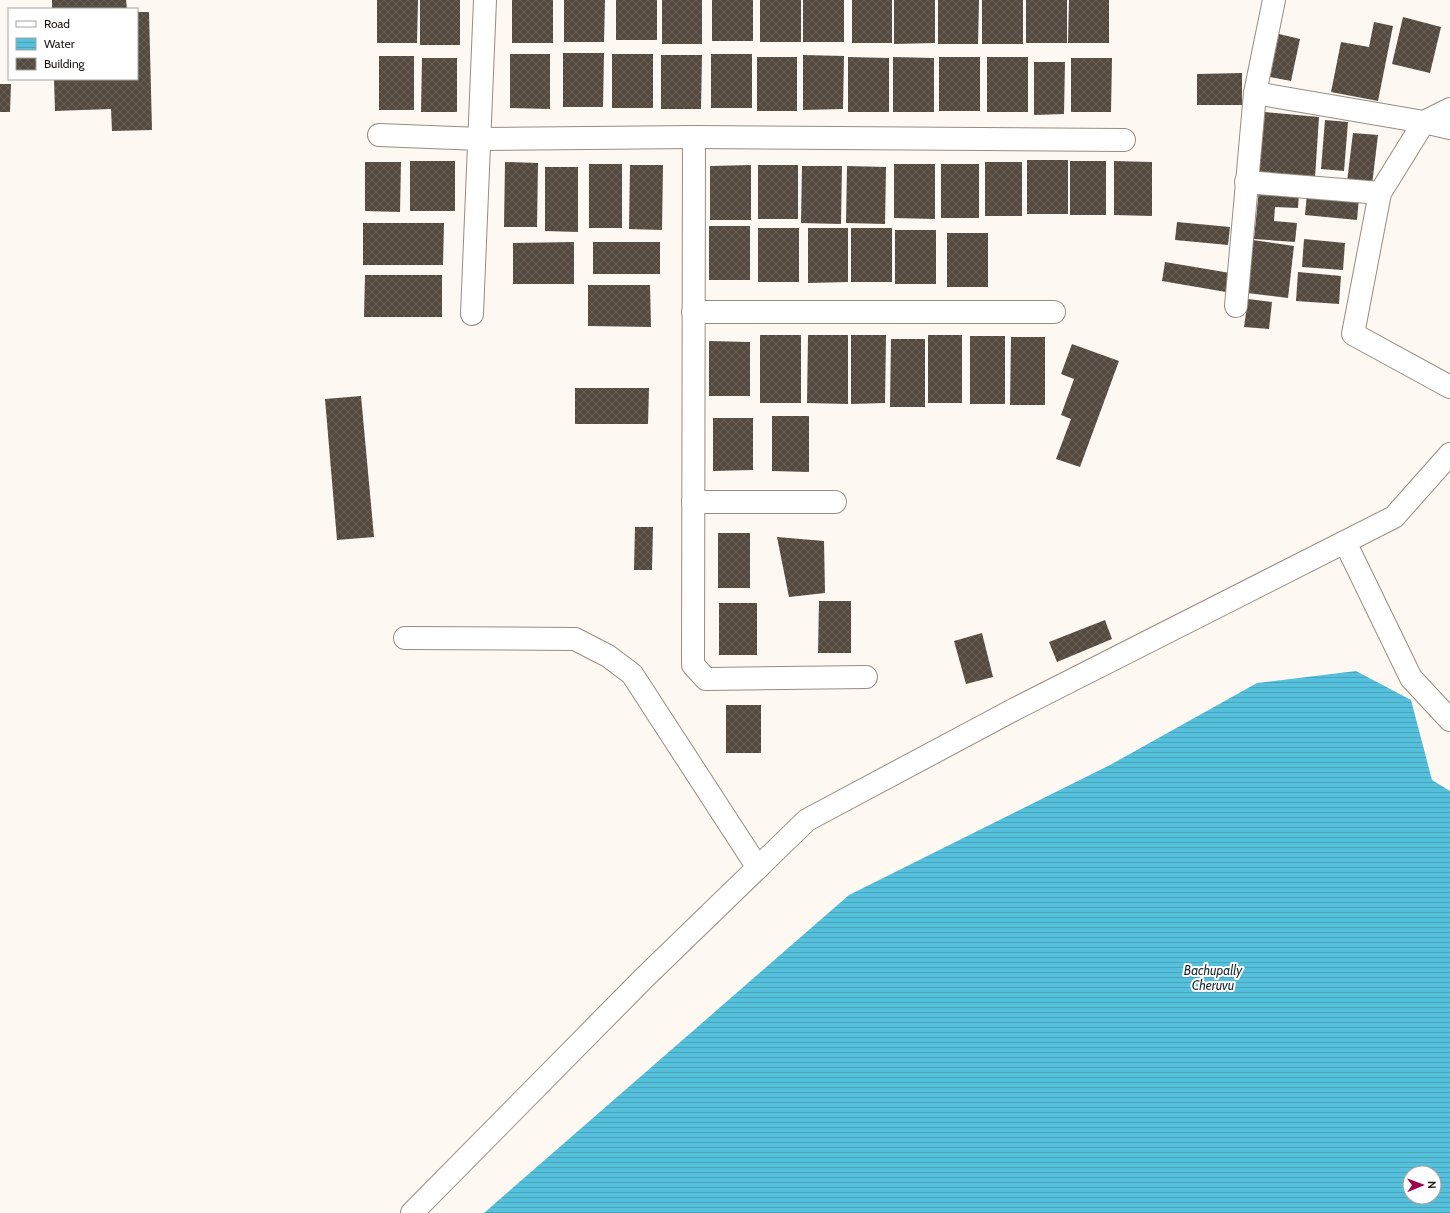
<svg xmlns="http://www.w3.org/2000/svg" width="1450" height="1213" font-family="Cabin,sans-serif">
  <defs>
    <pattern id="water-rules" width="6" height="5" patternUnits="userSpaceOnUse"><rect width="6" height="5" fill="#55c0dc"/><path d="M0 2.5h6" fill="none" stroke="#49a4bc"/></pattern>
    <pattern id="building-cross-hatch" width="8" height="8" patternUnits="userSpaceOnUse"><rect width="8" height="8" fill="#554a40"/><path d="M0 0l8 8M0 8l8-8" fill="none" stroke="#696058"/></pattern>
  </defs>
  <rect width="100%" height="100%" fill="#fef8f3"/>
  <!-- water -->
  <path fill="url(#water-rules)" fill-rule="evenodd" d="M 1356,671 L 1411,700 L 1432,780 L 1450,791 L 1450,1213 L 484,1213 L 849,895 L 1110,765 L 1257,683 ZM 1410,1173 L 1434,1173 L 1434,1197 L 1410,1197 Z"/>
  <!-- building -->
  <g fill="url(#building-cross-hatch)">
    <polygon points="52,0 126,0 127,9 52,9"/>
    <polygon points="377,0 418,0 417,43 377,43"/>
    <rect x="420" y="0" width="40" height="45"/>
    <rect x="512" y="0" width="41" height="43"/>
    <polygon points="564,0 605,0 604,42 564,42"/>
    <rect x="616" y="0" width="41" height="40"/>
    <rect x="662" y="0" width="40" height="44"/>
    <rect x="712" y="0" width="41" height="41"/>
    <rect x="760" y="0" width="41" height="42"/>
    <rect x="803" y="0" width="41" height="42"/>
    <rect x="852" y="0" width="40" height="43"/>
    <polygon points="894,0 935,0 935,43 894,44"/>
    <polygon points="938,0 979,0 978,44 938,44"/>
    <rect x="982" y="0" width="41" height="44"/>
    <rect x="1026" y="0" width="41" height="43"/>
    <polygon points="1069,0 1109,0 1109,43 1068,43"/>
    <polygon points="137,12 149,12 152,130 112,131 111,109 55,111 54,79 137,79"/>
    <polygon points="1403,17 1441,27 1430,73 1392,64"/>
    <polygon points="1374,22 1393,26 1378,101 1331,92 1341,42 1369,47"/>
    <polygon points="1279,34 1300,39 1291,81 1270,77"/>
    <polygon points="563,53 604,53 603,107 563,107"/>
    <polygon points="510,54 550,54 550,109 510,108"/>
    <rect x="612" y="54" width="41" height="54"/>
    <rect x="711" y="54" width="41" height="54"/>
    <polygon points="661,55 702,55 701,109 661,109"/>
    <polygon points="803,55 844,56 843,109 803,110"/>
    <rect x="379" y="56" width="35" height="54"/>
    <rect x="757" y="57" width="40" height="54"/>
    <polygon points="848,57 889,58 889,112 848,112"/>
    <polygon points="893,57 934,58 934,112 893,112"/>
    <rect x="939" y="57" width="41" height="54"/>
    <rect x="987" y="57" width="41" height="55"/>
    <polygon points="422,58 457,58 457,112 421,112"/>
    <polygon points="1071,58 1112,58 1111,112 1071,112"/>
    <polygon points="1034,62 1065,62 1064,114 1034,115"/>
    <polygon points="1242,73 1242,105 1197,105 1197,74"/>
    <polygon points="0,84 11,84 10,112 0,112"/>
    <polygon points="1265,112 1319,117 1315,178 1259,174"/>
    <polygon points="1325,120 1348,122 1344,171 1321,169"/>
    <polygon points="1353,133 1378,135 1372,185 1347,182"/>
    <rect x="1027" y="160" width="41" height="54"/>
    <rect x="410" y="161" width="45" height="50"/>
    <rect x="1070" y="161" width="36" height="54"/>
    <polygon points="1114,161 1152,162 1152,216 1114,215"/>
    <polygon points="365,162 401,162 400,212 365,211"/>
    <polygon points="505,162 538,163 537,227 504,227"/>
    <rect x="985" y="162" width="37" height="54"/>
    <rect x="589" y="164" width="33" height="64"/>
    <polygon points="894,164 935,164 935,219 894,218"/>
    <rect x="941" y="164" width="38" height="54"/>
    <polygon points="630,165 663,165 662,230 629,229"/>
    <polygon points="751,165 751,220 710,220 710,166"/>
    <rect x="758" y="165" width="40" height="54"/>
    <polygon points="802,166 842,166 841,224 801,223"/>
    <polygon points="847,166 886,167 885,224 846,223"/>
    <polygon points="545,167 578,167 578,232 545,231"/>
    <polygon points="1259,189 1299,193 1298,208 1275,207 1274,221 1297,223 1295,242 1254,239"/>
    <polygon points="1307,193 1359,197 1357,220 1305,215"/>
    <polygon points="1177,222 1230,227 1228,245 1175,240"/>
    <polygon points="363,223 444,223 443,265 363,265"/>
    <rect x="709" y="226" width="41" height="54"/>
    <rect x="758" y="228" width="41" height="54"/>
    <polygon points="808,228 848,228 848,282 808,283"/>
    <rect x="851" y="228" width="41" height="54"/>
    <rect x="895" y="230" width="41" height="54"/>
    <rect x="947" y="233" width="41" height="54"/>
    <polygon points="1304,239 1345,243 1343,270 1302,267"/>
    <polygon points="1253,240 1294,246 1288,298 1247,293"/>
    <polygon points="574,242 574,284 513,284 513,243"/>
    <rect x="593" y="242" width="67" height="32"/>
    <polygon points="1165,262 1230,273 1226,292 1162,281"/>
    <polygon points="1298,272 1341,276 1339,304 1296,301"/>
    <polygon points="365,275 442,275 442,317 364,317"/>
    <polygon points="588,285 650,285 651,327 588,326"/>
    <polygon points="1248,299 1272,302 1269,329 1244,327"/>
    <rect x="760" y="335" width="41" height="68"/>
    <polygon points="808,335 848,335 848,404 807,403"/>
    <polygon points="851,335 886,335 885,403 851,404"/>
    <rect x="928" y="335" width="34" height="68"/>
    <rect x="970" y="336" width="35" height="68"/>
    <polygon points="1011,337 1045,337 1045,405 1010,405"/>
    <polygon points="891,339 925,339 925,407 890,407"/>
    <polygon points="709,341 750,342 750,396 709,396"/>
    <polygon points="1072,344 1119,361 1080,467 1056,459 1071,419 1061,415 1074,379 1061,374"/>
    <polygon points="575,388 649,388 648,424 575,424"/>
    <polygon points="361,396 374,537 337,540 325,399"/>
    <polygon points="772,416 809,416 809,472 772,471"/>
    <polygon points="713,418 753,418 753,470 713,471"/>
    <polygon points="635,527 653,527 652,570 634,570"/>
    <rect x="718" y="533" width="32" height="55"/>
    <polygon points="777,537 824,541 825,593 789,597"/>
    <polygon points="819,601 851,601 851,653 818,653"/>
    <rect x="719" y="603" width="38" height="52"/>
    <polygon points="1105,620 1112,639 1057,662 1049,642"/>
    <polygon points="982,633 993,677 966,684 954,641"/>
    <rect x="726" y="705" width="35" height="48"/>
  </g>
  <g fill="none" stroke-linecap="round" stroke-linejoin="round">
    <!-- street casing -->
    <g stroke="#988c80" stroke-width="24">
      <g id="street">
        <polyline points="1255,93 1424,122 1450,128"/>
        <polyline points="1450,109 1424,122 1380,193 1353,334 1450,387"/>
        <polyline points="379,135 480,139 694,137 1124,140"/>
        <polyline points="694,137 693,665 706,679 866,677"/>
        <polyline points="1246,182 1380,193"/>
        <polyline points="1236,306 1255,93 1274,0"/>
        <polyline points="693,312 1054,312"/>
        <polyline points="472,314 485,0"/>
        <polyline points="693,502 835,502"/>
        <polyline points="1345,542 1411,678 1450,720"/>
        <polyline points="405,638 575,639 608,656 632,674 758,868"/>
        <polyline points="412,1213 644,978 807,820 1015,709 1394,517 1450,454"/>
      </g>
    </g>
    <!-- street -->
    <use href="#street" stroke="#fff" stroke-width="22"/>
  </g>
  <g text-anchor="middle" stroke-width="4" stroke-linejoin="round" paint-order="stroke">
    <!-- water labels -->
    <g font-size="13" font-style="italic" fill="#192c32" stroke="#fff">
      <text x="1213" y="975">Bachupally<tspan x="1213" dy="15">Cheruvu</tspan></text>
    </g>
  </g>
  <!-- legend -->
  <rect x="8" y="8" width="130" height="72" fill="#ffffff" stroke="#a4a2a0"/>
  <rect x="16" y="21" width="20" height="6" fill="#ffffff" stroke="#a4a2a0"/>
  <text x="44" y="28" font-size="12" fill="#1b1612">Road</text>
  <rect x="16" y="38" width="20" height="12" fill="url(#water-rules)" stroke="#a4a2a0"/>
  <text x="44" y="48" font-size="12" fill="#1b1612">Water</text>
  <rect x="16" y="58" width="20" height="12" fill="url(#building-cross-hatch)" stroke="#a4a2a0"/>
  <text x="44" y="68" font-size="12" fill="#1b1612">Building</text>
  <!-- north arrow -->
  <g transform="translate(1422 1185) rotate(89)"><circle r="19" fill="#ffffff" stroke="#a4a2a0"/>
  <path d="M0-3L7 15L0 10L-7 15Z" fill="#9e044c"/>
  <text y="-6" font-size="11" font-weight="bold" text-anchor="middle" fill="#1b1612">N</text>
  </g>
</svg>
